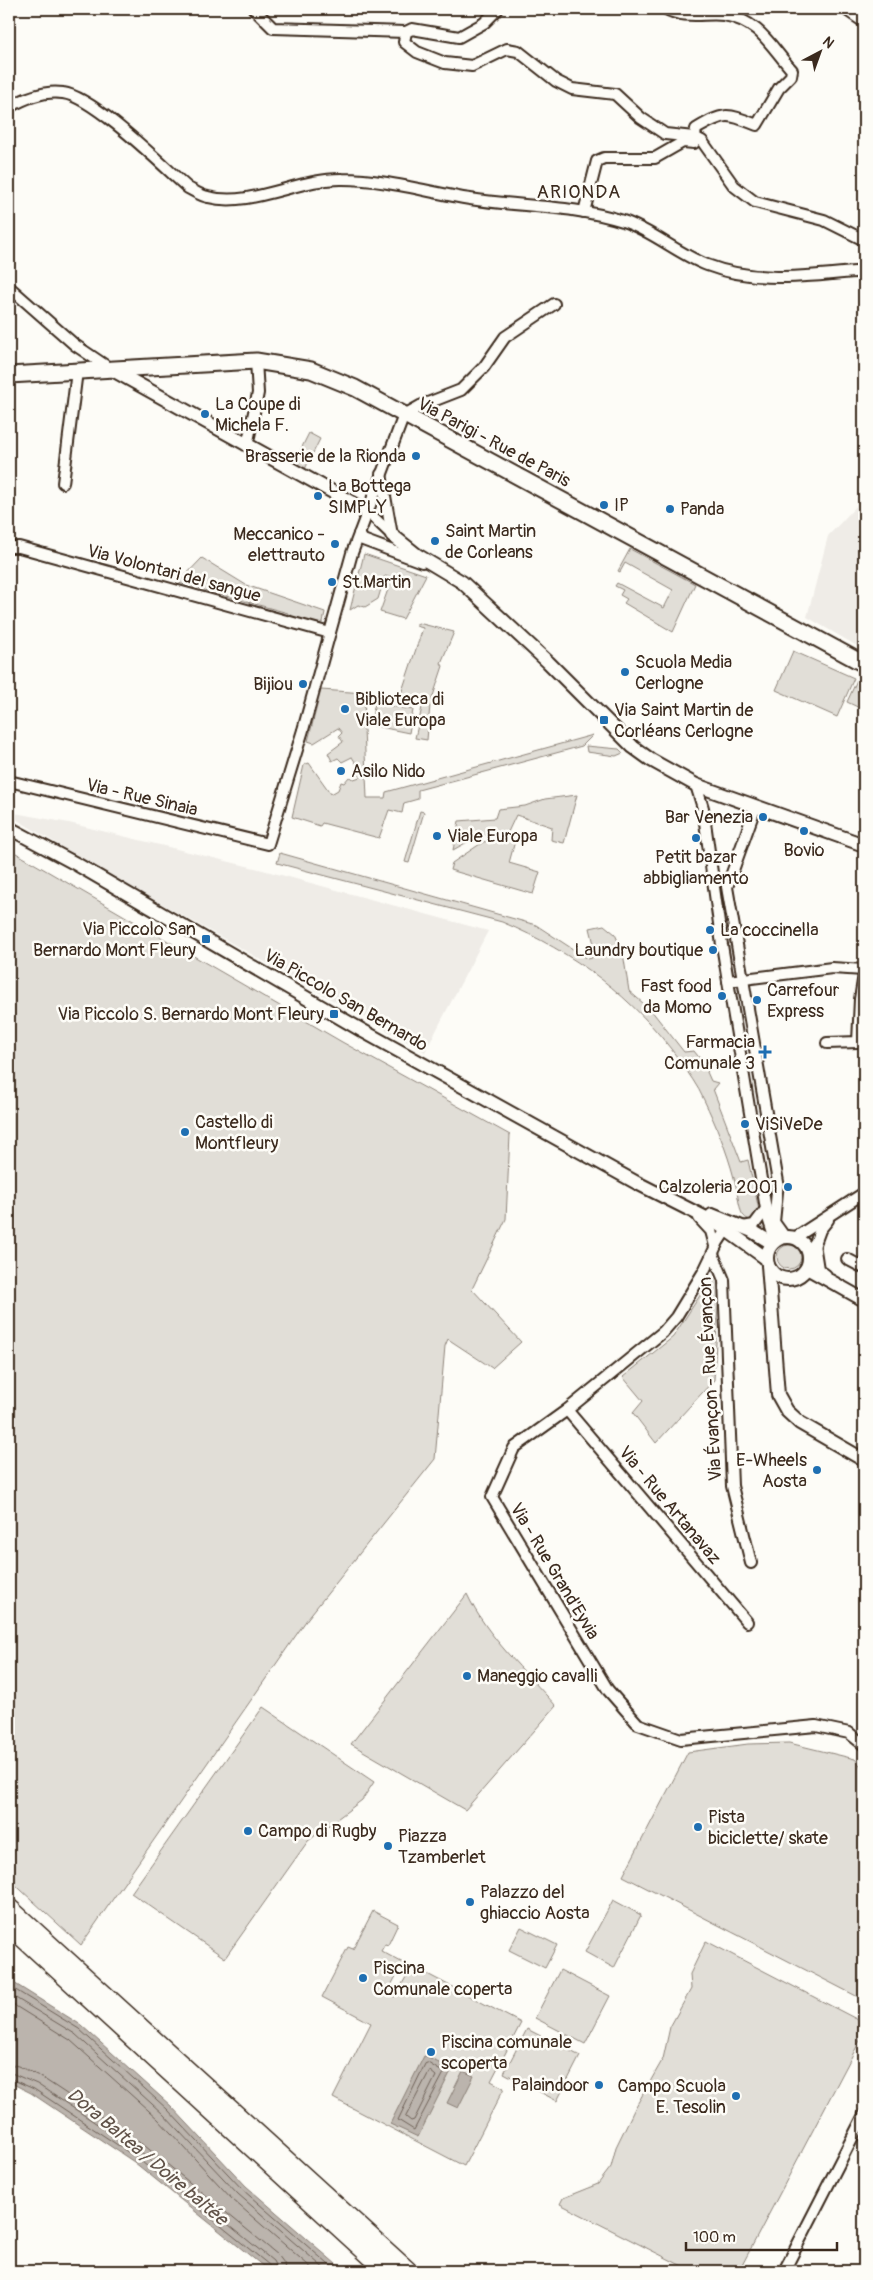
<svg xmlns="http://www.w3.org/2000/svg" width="873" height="2280" font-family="Pangolin,sans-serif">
  <rect width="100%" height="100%" fill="#fdfcf7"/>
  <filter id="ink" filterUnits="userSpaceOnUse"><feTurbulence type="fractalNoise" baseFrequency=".02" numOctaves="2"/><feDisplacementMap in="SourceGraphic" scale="10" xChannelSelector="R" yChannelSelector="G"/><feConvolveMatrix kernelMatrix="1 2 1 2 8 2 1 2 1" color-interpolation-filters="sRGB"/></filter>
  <g filter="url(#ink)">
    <!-- built -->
    <g fill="#efece7">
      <polygon points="864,498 864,650 807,617 828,536"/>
      <polygon points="9,812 69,823 259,869 488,931 425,1052 89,863 9,815"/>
    </g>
    <!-- green -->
    <g fill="#e1ded7" stroke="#8e847a">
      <polygon points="309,433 320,439 304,471 293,465"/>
      <polygon points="630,549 695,584 673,632 624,603 627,599 620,595 623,590 615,586 617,583 664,608 673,590 625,563 620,572 618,571"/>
      <polygon points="364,554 426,575 403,619 380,612 392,578 385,576 378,599 365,607 358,605 350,610"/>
      <polygon points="202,558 246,585 325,612 323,622 316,625 287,617 288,613 178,583"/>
      <polygon points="418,623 454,632 441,663 443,666 430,705 427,740 415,738 423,703 401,694 423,628 416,626"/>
      <polygon points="793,651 854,678 837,717 776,690"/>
      <polygon points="857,680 864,683 864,710 847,702"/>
      <polygon points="321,690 365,693 364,729 367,798 385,798 386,792 593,735 582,746 418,790 418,799 404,803 402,813 389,810 379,838 322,823 320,826 292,817 304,765 309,763 331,794 338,790 341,782 344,783 349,777 354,779 360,777 357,772 359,768 352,757 342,762 338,758 332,761 328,753 343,742 339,736 342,733 338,728 314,743 308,741"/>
      <polygon points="375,703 413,710 409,733 370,725"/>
      <polygon points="586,746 619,749 623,753 616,756 587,752"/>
      <polygon points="577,795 564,843 551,840 552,827 516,815 508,832 478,836 453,850 459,821 495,818 498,809 525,806 545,799"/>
      <polygon points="420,811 424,812 409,863 405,862"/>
      <polygon points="508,838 515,841 509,863 540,872 533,894 450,870 452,863 483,842"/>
      <polygon points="9,849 342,1042 510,1135 506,1219 472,1289 521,1342 492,1368 448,1339 445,1346 435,1459 308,1618 81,1945 9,1879"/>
      <path d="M 280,853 L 536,925 L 588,959 L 592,958 L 594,944 L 590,928 L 604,925 L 615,934 L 623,953 L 629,991 L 651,1010 L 684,1052 L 694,1051 L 709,1070 L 707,1072 L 711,1081 L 718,1083 L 713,1089 L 741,1162 L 748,1160 L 759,1210 L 757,1218 L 752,1221 C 747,1219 743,1217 741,1211 C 738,1201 737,1189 734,1178 C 727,1151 716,1125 704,1100 C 698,1086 688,1073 680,1061 C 634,997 574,952 502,922 L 277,863 Z"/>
      <circle cx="789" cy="1257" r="12"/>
      <polygon points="714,1278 718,1281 719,1286 714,1380 656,1443 633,1413 643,1401 623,1377 673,1337 710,1280"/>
      <path d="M 467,1594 C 487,1637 525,1671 556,1706 L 465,1810 L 351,1744 Z"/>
      <polygon points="263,1707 374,1782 362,1800 308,1841 225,1958 131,1893"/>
      <polygon points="789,1743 855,1759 864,1770 864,2000 623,1876 688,1752 748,1744"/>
      <polygon points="613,1900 641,1915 614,1968 585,1952"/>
      <polygon points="373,1911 398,1924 388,1945 385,1944 381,1951 403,1963 387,1993 395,1997 412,1966 521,2023 491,2081 504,2088 464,2166 333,2098 371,2023 322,1997 348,1947 353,1949"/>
      <polygon points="521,1927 557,1945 545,1968 509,1950"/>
      <polygon points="706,1941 864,2023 864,2033 739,2271 692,2271 560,2204 563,2198 598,2184 611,2167 616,2147 635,2108 663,2059 670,2027 691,1989 690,1974"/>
      <polygon points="560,1970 610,1996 585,2044 535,2018"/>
      <polygon points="527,2029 580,2056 557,2101 504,2073"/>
    </g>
    <!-- water -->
    <g fill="#bbb4ad" stroke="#887d74">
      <polygon points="9,1980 81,2025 171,2106 246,2186 344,2271 269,2271 134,2162 31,2093 9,2082"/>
      <polygon points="424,2056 452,2069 418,2137 390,2124"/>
      <polygon points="463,2071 474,2076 458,2108 447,2103"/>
    </g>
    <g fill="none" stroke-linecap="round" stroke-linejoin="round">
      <!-- shore -->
      <g stroke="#6e6157" stroke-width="1">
        <polyline points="9,1986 79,2029 167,2109 243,2190 336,2271"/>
        <polyline points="9,1994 75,2034 163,2114 238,2194 327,2271"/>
        <polyline points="9,2002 70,2040 158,2119 233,2200 315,2271"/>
        <polygon points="428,2063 444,2073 414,2130 398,2120 425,2064"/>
        <polyline points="9,2064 18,2066 41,2077 145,2146 278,2255 284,2263 285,2271"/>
        <polygon points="430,2071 436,2076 414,2120 411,2121 406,2117"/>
        <polyline points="9,2072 37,2084 141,2153 273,2261 278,2271"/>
        <polyline points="9,2078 34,2089 137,2158 269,2265 271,2271"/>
      </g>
      <!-- minor casing -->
      <g stroke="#3b2a1e" stroke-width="14">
        <g id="minor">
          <polyline points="254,9 273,28 406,32"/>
          <polyline points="498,9 484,23 459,37 412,29 406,32 404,42 417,52 445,63 472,66 507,49 518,51 556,81 572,89 615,94 641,118 665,134 694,137 702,141 734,186 755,202 824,220 864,240"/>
          <polyline points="845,9 864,22"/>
          <path d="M 9,107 C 25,98 44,90 63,93 C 94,97 162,165 188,188 C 194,191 201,196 208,197 C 252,208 298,178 343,179 C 385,179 428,192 470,199 C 521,207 573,205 623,221 C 653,231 678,254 707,265 C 756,284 813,276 864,271"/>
          <path d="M 584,212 L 597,161 L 604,158 L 655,158 L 683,142 L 694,143 L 696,129 C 725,112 726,113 757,125 L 779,88 L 791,76 L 792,70 C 771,47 760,21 724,15 C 706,13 683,19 666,9"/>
          <polyline points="9,287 75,345 109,368"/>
          <polyline points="247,446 258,393 256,361"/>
          <polyline points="381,474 392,535"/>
          <polyline points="63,483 77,371"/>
          <polyline points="367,511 392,535"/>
          <polyline points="359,534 363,540 422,562"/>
          <polyline points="9,547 19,547 330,633"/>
          <polyline points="9,781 268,844 303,730 352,553 404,415 420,406 461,390 484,367 505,337 554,304"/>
          <polyline points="696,785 703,808 722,945 766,1209 754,1225 743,1227"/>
          <polyline points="756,806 727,887 778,1182 774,1222 784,1236"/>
          <polyline points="728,981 832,968 864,970"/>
          <polyline points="827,1043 858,1042 860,999 864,974"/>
          <polyline points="767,1215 775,1240"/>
          <polyline points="699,1218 711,1231 715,1246"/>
          <polyline points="731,1228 726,1230 718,1242 704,1271 676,1317 663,1332 567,1410 514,1448 492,1497 608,1690 638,1724 681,1739 816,1726 849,1733 864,1745"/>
          <polyline points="796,1237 864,1193"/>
          <polyline points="814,1244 818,1269 826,1275"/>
          <polyline points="813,1249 820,1230 828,1220"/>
          <polyline points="713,1254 724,1280 732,1486 751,1563"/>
          <polyline points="847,1259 864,1268"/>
          <polyline points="567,1410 747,1622"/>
          <polyline points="784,2271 864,2115"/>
        </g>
      </g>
      <!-- tertiary casing -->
      <g stroke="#3b2a1e" stroke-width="16">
        <g id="tertiary">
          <polyline points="109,368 367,511"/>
          <polyline points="392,535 417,555 462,582 548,662 633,747 651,760 696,785 864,845"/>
          <polyline points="9,828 78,865 363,1031 637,1183 718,1224 767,1259"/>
          <polyline points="712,1215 752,1231 772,1243"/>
          <circle cx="788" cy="1258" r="21"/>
          <polyline points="768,1265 778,1395 787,1411 800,1423 864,1460"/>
          <polyline points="807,1268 864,1300"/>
        </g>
      </g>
      <!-- primary casing -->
      <g stroke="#3b2a1e" stroke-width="19">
        <polyline id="primary" points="9,375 256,361 311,370 355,388 864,664"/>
      </g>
      <!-- motorway casing -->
      <g stroke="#3b2a1e" stroke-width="21">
        <g id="motorway">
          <polyline points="9,1908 408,2271"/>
          <polyline points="9,1925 387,2271"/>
        </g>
      </g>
      <!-- minor -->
      <use href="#minor" stroke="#fdfcf7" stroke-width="10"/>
      <!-- tertiary -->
      <use href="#tertiary" stroke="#fdfcf7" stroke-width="12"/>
      <!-- primary -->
      <use href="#primary" stroke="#fdfcf7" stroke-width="15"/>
      <!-- motorway -->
      <use href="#motorway" stroke="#fdfcf7" stroke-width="18"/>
    </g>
  </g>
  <!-- markers -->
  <g fill="#1f6fb2" stroke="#fdfcf7" stroke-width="2">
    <circle cx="205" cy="414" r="5"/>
    <circle cx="416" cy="456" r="5"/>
    <circle cx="318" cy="496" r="5"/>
    <circle cx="604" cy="505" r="5"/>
    <circle cx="670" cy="509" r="5"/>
    <circle cx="435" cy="541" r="5"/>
    <circle cx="335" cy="544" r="5"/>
    <circle cx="332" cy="582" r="5"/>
    <circle cx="625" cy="672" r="5"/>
    <circle cx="303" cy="684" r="5"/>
    <circle cx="345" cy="709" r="5"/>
    <rect x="599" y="715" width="10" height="10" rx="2.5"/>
    <circle cx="341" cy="771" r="5"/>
    <circle cx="763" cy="817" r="5"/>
    <circle cx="804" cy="831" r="5"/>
    <circle cx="437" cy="836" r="5"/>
    <circle cx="696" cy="838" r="5"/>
    <circle cx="710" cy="930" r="5"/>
    <rect x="201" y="934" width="10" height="10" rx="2.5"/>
    <circle cx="713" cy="950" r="5"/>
    <circle cx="722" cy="996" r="5"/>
    <circle cx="757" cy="1000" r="5"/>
    <rect x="329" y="1009" width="10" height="10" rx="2.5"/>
    <path d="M762.5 1044.5h5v5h5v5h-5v5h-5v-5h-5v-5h5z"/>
    <circle cx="745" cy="1124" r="5"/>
    <circle cx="185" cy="1132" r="5"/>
    <circle cx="788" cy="1187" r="5"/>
    <circle cx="817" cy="1470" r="5"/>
    <circle cx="467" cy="1676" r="5"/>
    <circle cx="698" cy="1827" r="5"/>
    <circle cx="248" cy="1831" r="5"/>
    <circle cx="388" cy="1846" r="5"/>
    <circle cx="470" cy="1902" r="5"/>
    <circle cx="363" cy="1978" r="5"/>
    <circle cx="431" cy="2052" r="5"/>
    <circle cx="599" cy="2085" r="5"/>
    <circle cx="736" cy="2096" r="5"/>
  </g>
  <g text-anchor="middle" stroke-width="5" stroke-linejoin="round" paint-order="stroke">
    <!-- poi labels -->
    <g font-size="18" fill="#3b2a1e" stroke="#fdfcf7" text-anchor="start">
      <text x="215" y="410">La Coupe di<tspan x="215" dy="21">Michela F.</tspan></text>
      <text x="406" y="462" text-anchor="end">Brasserie de la Rionda</text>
      <text x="328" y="492">La Bottega<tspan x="328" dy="21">SIMPLY</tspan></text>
      <text x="614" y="511">IP</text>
      <text x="680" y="515">Panda</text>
      <text x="445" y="537">Saint Martin<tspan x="445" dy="21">de Corleans</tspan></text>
      <text x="325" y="540" text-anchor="end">Meccanico -<tspan x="325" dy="21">elettrauto</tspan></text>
      <text x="342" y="588">St.Martin</text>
      <text x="635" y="668">Scuola Media<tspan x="635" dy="21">Cerlogne</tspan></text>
      <text x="293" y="690" text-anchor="end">Bijiou</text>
      <text x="355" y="705">Biblioteca di<tspan x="355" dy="21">Viale Europa</tspan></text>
      <text x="614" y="716">Via Saint Martin de<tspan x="614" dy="21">Corléans Cerlogne</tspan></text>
      <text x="351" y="777">Asilo Nido</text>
      <text x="753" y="823" text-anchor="end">Bar Venezia</text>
      <text x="447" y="842">Viale Europa</text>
      <text x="804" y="856" text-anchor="middle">Bovio</text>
      <text x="696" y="863" text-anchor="middle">Petit bazar<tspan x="696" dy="21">abbigliamento</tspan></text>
      <text x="196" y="935" text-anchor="end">Via Piccolo San<tspan x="196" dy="21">Bernardo Mont Fleury</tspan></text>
      <text x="720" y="936">La coccinella</text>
      <text x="703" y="956" text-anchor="end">Laundry boutique</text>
      <text x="712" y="992" text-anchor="end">Fast food<tspan x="712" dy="21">da Momo</tspan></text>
      <text x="767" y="996">Carrefour<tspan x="767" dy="21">Express</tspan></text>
      <text x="324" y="1020" text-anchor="end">Via Piccolo S. Bernardo Mont Fleury</text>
      <text x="755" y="1048" text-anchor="end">Farmacia<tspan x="755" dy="21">Comunale 3</tspan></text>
      <text x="195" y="1128">Castello di<tspan x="195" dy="21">Montfleury</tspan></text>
      <text x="755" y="1130">ViSiVeDe</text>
      <text x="778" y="1193" text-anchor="end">Calzoleria 2001</text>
      <text x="807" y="1466" text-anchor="end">E-Wheels<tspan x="807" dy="21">Aosta</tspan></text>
      <text x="477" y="1682">Maneggio cavalli</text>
      <text x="708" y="1823">Pista<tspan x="708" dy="21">biciclette/ skate</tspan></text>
      <text x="258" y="1837">Campo di Rugby</text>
      <text x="398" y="1842">Piazza<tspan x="398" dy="21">Tzamberlet</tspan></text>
      <text x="480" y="1898">Palazzo del<tspan x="480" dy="21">ghiaccio Aosta</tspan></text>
      <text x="373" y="1974">Piscina<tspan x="373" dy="21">Comunale coperta</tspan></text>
      <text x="441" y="2048">Piscina comunale<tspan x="441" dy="21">scoperta</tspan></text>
      <text x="589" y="2091" text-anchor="end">Palaindoor</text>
      <text x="726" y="2092" text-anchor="end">Campo Scuola<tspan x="726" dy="21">E. Tesolin</tspan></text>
    </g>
    <!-- street labels -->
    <g font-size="18" fill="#3b2a1e" stroke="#fdfcf7">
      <text transform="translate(494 442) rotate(28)" y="6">Via Parigi - Rue de Paris</text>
      <text transform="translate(174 573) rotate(15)" y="6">Via Volontari del sangue</text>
      <text transform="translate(142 797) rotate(13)" y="6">Via - Rue Sinaia</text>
      <text transform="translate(346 1000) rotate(30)" y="6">Via Piccolo San Bernardo</text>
      <text transform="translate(710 1379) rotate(-93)" y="6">Via Évançon - Rue Évançon</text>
      <text transform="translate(670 1505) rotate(50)" y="6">Via - Rue Artanavaz</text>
      <text transform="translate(555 1571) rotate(59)" y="6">Via - Rue Grand'Eyvia</text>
    </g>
    <!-- neighbourhood labels -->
    <g font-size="19" letter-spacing="1" fill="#3b2a1e" stroke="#fdfcf7">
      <text x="579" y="198">ARIONDA</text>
    </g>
    <!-- water labels -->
    <g font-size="19" font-style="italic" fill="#615349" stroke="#fdfcf7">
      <text transform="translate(148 2156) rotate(40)" y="7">Dora Baltea / Doire baltée</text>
    </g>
  </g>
  <!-- margin -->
  <rect width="873" height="2280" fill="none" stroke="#fdfcf7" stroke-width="30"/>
  <rect x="15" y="15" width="843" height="2250" fill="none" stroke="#3b2a1e" stroke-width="2" filter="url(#ink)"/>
  <!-- north arrow -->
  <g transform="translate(820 52) rotate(41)" stroke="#fdfcf7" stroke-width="4" paint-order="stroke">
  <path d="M0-4L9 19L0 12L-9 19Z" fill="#3b2a1e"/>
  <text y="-8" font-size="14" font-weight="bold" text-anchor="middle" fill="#3b2a1e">N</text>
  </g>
  <!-- scale -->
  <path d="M686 2242v8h151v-8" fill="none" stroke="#3b2a1e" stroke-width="2.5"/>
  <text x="693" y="2242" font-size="15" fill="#3b2a1e" stroke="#fdfcf7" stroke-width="4" paint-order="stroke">100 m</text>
</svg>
